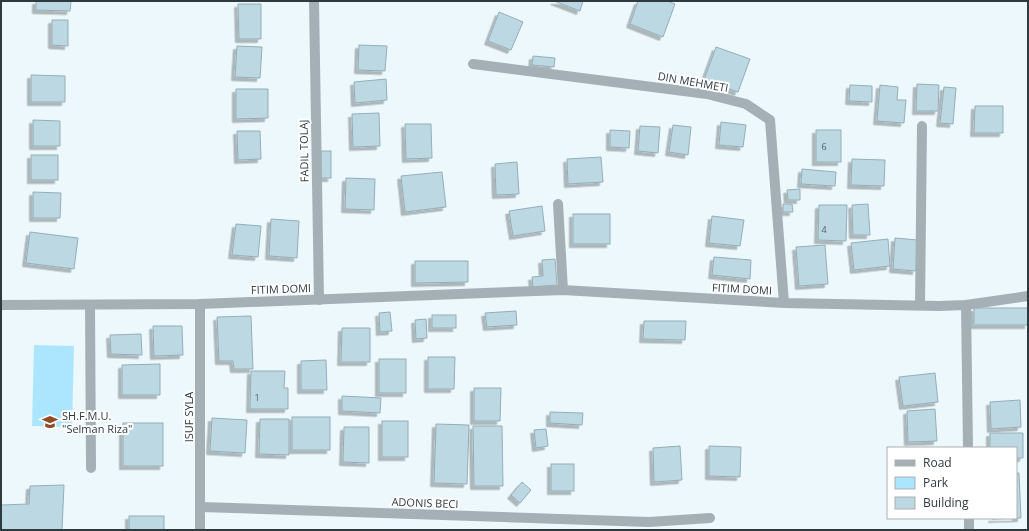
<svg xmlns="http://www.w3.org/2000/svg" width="1029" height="531" font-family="'Open Sans',sans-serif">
  <defs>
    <filter id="shadow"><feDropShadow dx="-3.5" dy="3.5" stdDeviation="0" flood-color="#0004"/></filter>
  </defs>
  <rect width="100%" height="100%" fill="#ecf8fc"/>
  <!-- green -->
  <polygon fill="#ace6fe" points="34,345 74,346 72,427 32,426"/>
  <!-- building -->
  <g fill="#bcd8e3" stroke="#93aeb9" filter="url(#shadow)">
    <polygon points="36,1 71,1 70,11 36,10"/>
    <polygon points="554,1 583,1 580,11"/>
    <polygon points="638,1 667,1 675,4 663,37 630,24"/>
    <polygon points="238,4 261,4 261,39 239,39"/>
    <polygon points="499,12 523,22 511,50 488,41"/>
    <polygon points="52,20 68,20 68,46 52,45"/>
    <polygon points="359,45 387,46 385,71 358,70"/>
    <polygon points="237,46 262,47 260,78 235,77"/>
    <polygon points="716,47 750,59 738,92 704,80"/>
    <polygon points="533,56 555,58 554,67 532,65"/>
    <polygon points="31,75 65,76 65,102 31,102"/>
    <polygon points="386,79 387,100 355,103 354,82"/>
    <polygon points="917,84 939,85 938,111 916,111"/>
    <polygon points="850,85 872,86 872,102 849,101"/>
    <polygon points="880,85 898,87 897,100 906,100 904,123 877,121"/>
    <polygon points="944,87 956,88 953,124 940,123"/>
    <polygon points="236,89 268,89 268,118 236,119"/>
    <polygon points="975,106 1003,106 1003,133 974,133"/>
    <polygon points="379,113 380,146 353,147 352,114"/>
    <polygon points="33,120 60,121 60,146 33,146"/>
    <polygon points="721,122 746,125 743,147 719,145"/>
    <polygon points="405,124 431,124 432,158 406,159"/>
    <polygon points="673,125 691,127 688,155 669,152"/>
    <polygon points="640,126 660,127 658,153 638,151"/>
    <polygon points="610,130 630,131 629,148 610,147"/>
    <rect x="816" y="130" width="25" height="32"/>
    <polygon points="237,131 260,131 261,159 238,160"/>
    <rect x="321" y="151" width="10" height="27"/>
    <rect x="31" y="155" width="27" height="25"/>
    <polygon points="601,157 603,182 568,184 567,159"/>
    <polygon points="852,159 885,160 884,186 851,185"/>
    <polygon points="517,162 519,194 496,195 495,164"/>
    <polygon points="802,169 836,172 835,186 801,184"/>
    <polygon points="442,172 446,207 405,212 401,176"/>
    <polygon points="346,178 375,179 374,210 345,209"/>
    <polygon points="800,189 800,200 788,200 787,190"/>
    <polygon points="33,192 61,193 60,218 33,218"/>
    <polygon points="783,204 792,204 793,212 783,212"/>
    <polygon points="868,204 870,235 853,235 852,205"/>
    <polygon points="819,205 847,205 846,241 818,240"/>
    <polygon points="542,206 545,231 513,236 509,211"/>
    <rect x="573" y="214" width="37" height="30"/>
    <polygon points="712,216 744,220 740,246 709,243"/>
    <polygon points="271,219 299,221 297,258 269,256"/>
    <polygon points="236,224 261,226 258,257 232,255"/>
    <polygon points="30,232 78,238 74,269 26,263"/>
    <polygon points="895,238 918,240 916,271 893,269"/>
    <polygon points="888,239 890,266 854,270 851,243"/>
    <polygon points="825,245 828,284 799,286 796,247"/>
    <polygon points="714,257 751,260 750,279 712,275"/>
    <polygon points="555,259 557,285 533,287 532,277 543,276 542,260"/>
    <polygon points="415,261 468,261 468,282 415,283"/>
    <rect x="974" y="308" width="54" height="17"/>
    <polygon points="516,311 517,325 487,327 485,313"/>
    <polygon points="390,312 392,331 380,332 379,313"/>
    <rect x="432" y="315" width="24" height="13"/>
    <polygon points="251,316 253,369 234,369 233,361 219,361 217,317"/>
    <polygon points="426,319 427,338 416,339 415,320"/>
    <polygon points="644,321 686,321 685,340 643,339"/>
    <polygon points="153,326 182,326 183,355 154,356"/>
    <polygon points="342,328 370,328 370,362 341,362"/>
    <polygon points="141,334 142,355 111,354 110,335"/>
    <polygon points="428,357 455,357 454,389 428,389"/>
    <rect x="379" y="359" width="27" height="34"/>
    <polygon points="326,360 327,390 301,390 301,361"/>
    <polygon points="160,364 160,395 122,395 122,365"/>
    <polygon points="251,371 285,371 284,388 288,388 288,409 250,409"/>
    <polygon points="935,373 938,402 903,406 899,377"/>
    <polygon points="474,388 501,388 500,421 474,421"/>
    <polygon points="342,396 381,398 380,413 342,411"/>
    <polygon points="1020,400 1021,427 991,429 990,402"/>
    <polygon points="935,409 937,441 908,442 907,411"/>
    <polygon points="550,412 583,413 582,425 550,423"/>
    <rect x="292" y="417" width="38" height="33"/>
    <polygon points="212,418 247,420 245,453 210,451"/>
    <polygon points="260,419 289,419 289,455 259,454"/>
    <rect x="382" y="421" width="26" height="36"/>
    <rect x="123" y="423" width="40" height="43"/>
    <polygon points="436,424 469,425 467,484 434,483"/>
    <polygon points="473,426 502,426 503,486 474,486"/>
    <polygon points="344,427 369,427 369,463 343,462"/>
    <polygon points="546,429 548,446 536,448 534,430"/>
    <polygon points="990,433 1023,433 1023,458 1016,458 1016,448 990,448"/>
    <polygon points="680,446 682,480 654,482 653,448"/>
    <polygon points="709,446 741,447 740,477 709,476"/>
    <rect x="551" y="464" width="23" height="27"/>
    <polygon points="1016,473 1019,473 1021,518 992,519 992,518 1016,518"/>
    <polygon points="522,482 531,490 520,503 511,495"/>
    <polygon points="64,485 62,530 1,530 1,505 29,504 30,486"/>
    <rect x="129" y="516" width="35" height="14"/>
  </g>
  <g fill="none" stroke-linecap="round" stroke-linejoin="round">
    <!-- minor -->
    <g stroke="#a4b0b5" stroke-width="10">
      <polyline points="314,1 319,300"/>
      <polyline points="473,64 707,94 746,104 770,120 784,303"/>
      <polyline points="558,204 563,290"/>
      <polyline points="200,304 200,530"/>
      <polyline points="1,305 200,304 563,290 784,303 939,306 966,305 1028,296"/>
      <polyline points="90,305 91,468"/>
      <polyline points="920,305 922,126"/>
      <polyline points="966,305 968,448"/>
      <polyline points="201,507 649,522 710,518"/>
      <polyline points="969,518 969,530"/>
    </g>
  </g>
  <!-- icons -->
  <defs>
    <g id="school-bare" transform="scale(1.2)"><path d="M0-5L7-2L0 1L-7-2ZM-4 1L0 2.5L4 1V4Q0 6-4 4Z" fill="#924b27" stroke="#fff" stroke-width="2.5" paint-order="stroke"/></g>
  </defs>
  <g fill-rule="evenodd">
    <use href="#school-bare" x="50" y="422"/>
  </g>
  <g text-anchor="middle" stroke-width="4" stroke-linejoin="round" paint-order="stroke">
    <!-- number labels -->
    <g font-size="9" fill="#526268">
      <text x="824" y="150">6</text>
      <text x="824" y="233">4</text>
      <text x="257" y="401">1</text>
    </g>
    <!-- street labels -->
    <g font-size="11" fill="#2f3a3f" stroke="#fff">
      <text transform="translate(693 82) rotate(10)" y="4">DIN MEHMETI</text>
      <text transform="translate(304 151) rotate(-91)" y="4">FADIL TOLAJ</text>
      <text transform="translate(281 289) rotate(-2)" y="4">FITIM DOMI</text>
      <text transform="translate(742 289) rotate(3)" y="4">FITIM DOMI</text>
      <text transform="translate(189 417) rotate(-90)" y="4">ISUF SYLA</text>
      <text transform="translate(425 503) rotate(2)" y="4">ADONIS BECI</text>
    </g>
    <!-- poi labels -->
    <g font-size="11" fill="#2f3a3f" stroke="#fff" text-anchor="start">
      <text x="62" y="420">SH.F.M.U.<tspan x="62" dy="13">"Selman Riza"</tspan></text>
    </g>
  </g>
  <!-- border -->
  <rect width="1029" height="531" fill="none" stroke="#2f3a3f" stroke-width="4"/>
  <!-- legend -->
  <rect x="887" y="447" width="130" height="72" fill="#ffffff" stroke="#acb0b2"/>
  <rect x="895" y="460" width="20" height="6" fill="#a4b0b5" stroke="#acb0b2"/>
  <text x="923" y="467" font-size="12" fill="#2f3a3f">Road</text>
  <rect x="895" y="477" width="20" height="12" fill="#ace6fe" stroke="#acb0b2"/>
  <text x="923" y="487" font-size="12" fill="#2f3a3f">Park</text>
  <rect x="895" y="497" width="20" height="12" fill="#bcd8e3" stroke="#acb0b2"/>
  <text x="923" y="507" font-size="12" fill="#2f3a3f">Building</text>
</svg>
